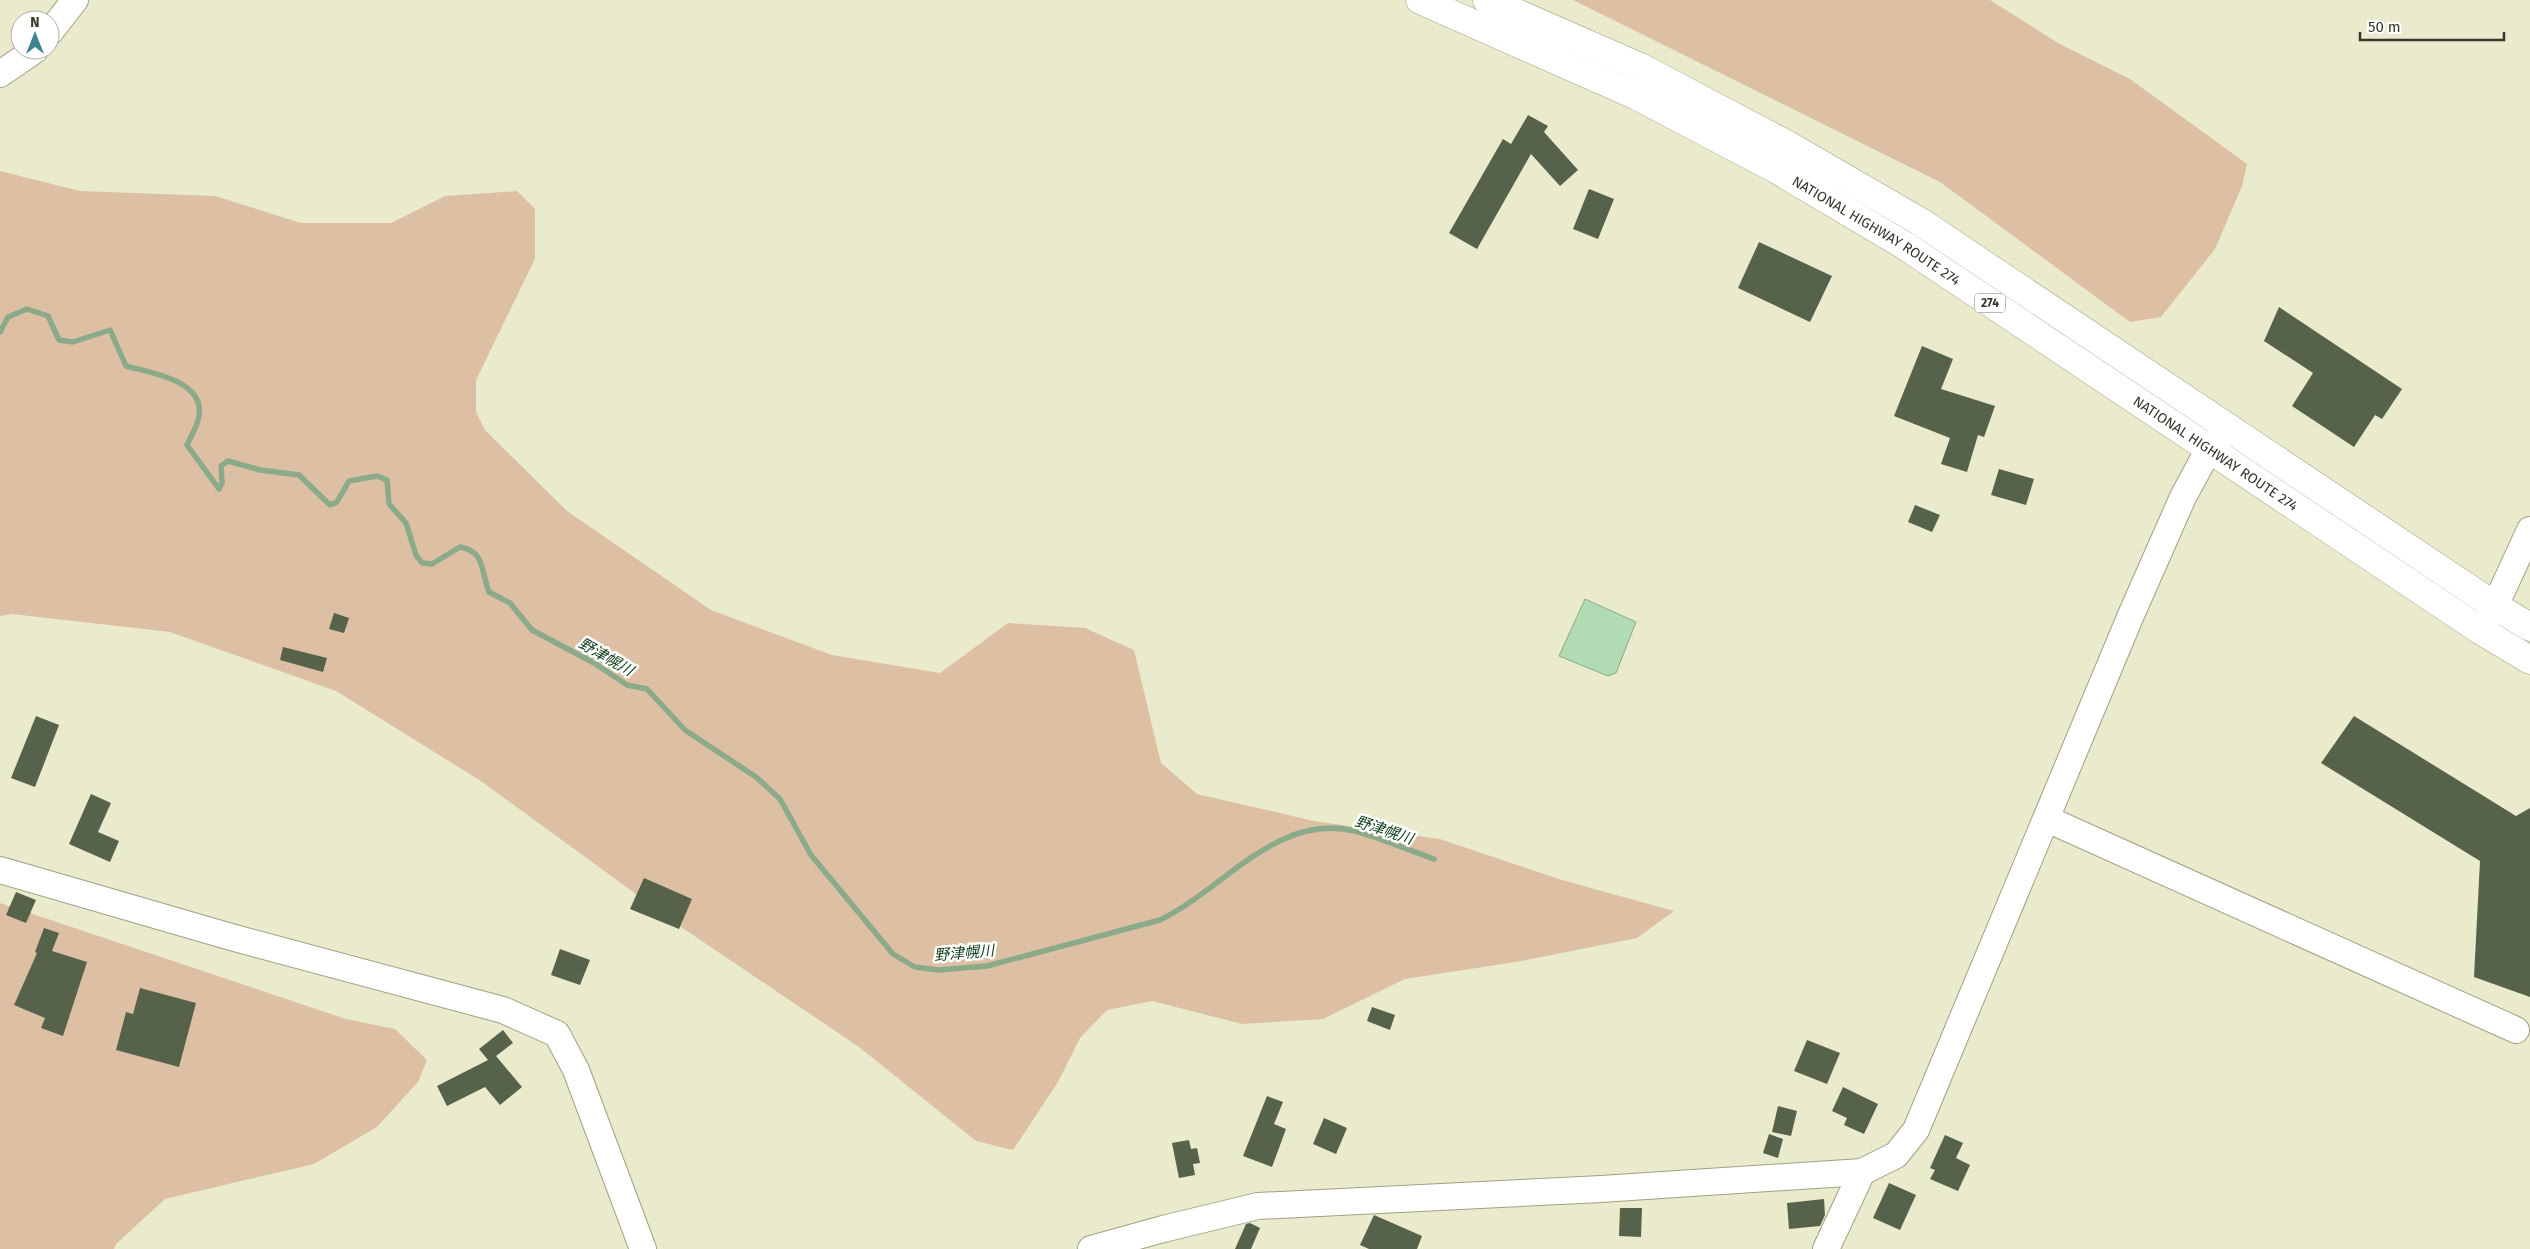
<svg xmlns="http://www.w3.org/2000/svg" width="2530" height="1249" font-family="'Fira Sans','Noto Sans JP',sans-serif">
  <rect width="100%" height="100%" fill="#eaebcc"/>
  <!-- green -->
  <g fill="#ddc0a3">
    <polygon points="1573,0 1990,0 2058,43 2130,79 2247,164 2242,186 2215,249 2161,317 2130,322 1940,182"/>
    <polygon points="0,171 80,191 215,196 301,223 391,223 445,196 517,191 535,209 535,259 476,380 476,412 485,430 567,511 711,610 832,655 940,673 1008,623 1085,628 1134,650 1161,763 1197,794 1314,821 1440,839 1562,880 1674,911 1637,938 1522,961 1405,979 1323,1019 1242,1024 1152,1001 1107,1010 1080,1038 1058,1082 1013,1150 976,1141 859,1047 684,929 481,781 336,691 170,632 12,614 0,616"/>
    <polygon points="0,903 346,1019 395,1029 427,1060 418,1082 377,1127 314,1164 165,1199 116,1244 114,1249 0,1249"/>
  </g>
  <!-- water -->
  <polygon fill="#b0dbb3" stroke="#8baa8a" points="1585,599 1636,622 1616,673 1608,676 1559,656"/>
  <g fill="none" stroke-linecap="round" stroke-linejoin="round">
    <!-- stream -->
    <path stroke="#8baa8a" stroke-width="5.5" d="M 0,332 L 8,317 L 27,309 L 48,316 L 59,340 L 73,342 L 110,330 L 126,366 C 150,373 205,380 199,416 C 198,425 191,436 187,445 L 219,489 L 222,483 L 221,466 L 228,461 L 260,470 L 299,475 L 330,505 L 337,502 L 349,481 L 377,476 L 387,480 L 389,504 L 406,523 L 416,555 L 422,563 L 432,564 L 460,547 C 485,551 481,572 489,592 L 510,603 L 532,630 L 594,663 L 627,685 L 647,689 L 685,730 L 756,777 L 780,799 L 811,855 L 893,954 L 915,967 L 938,970 L 987,966 L 1160,920 C 1223,890 1277,812 1355,831 C 1381,838 1408,850 1434,859"/>
  </g>
  <!-- building -->
  <g fill="#57624a">
    <polygon points="1528,115 1548,126 1544,132 1578,170 1560,186 1531,154 1477,249 1449,233 1503,139 1511,144"/>
    <polygon points="1589,189 1614,199 1598,239 1573,229"/>
    <polygon points="1759,242 1832,276 1810,322 1738,288"/>
    <polygon points="2279,307 2402,389 2382,419 2375,415 2354,447 2292,406 2313,373 2264,341"/>
    <polygon points="1922,346 1953,359 1941,389 1995,406 1984,437 1978,435 1967,472 1941,464 1950,438 1894,416"/>
    <polygon points="1999,469 2034,479 2026,505 1991,495"/>
    <polygon points="1915,505 1940,515 1932,532 1908,522"/>
    <polygon points="334,613 349,618 344,633 329,629"/>
    <polygon points="283,647 327,658 323,672 280,660"/>
    <polygon points="36,716 59,725 35,787 11,778"/>
    <polygon points="2354,716 2516,816 2530,808 2530,997 2474,977 2480,861 2321,763"/>
    <polygon points="91,794 111,803 98,832 119,841 110,862 69,844"/>
    <polygon points="644,878 692,899 679,929 630,909"/>
    <polygon points="16,892 36,900 26,923 6,915"/>
    <polygon points="44,928 59,933 52,951 87,962 63,1036 41,1028 45,1018 14,1005 37,953 35,952"/>
    <polygon points="560,949 590,960 580,985 551,975"/>
    <polygon points="140,988 196,1003 179,1067 116,1050 126,1012 133,1014"/>
    <polygon points="1372,1007 1395,1015 1390,1030 1367,1021"/>
    <polygon points="503,1030 513,1043 496,1056 522,1087 500,1105 485,1087 447,1106 437,1086 488,1060 479,1049"/>
    <polygon points="1807,1040 1840,1053 1827,1084 1794,1071"/>
    <polygon points="1843,1087 1878,1104 1864,1134 1844,1125 1847,1118 1832,1111"/>
    <polygon points="1267,1096 1283,1102 1274,1124 1286,1129 1272,1167 1243,1156"/>
    <polygon points="1778,1106 1797,1111 1791,1136 1772,1132"/>
    <polygon points="1324,1118 1347,1128 1336,1154 1313,1144"/>
    <polygon points="1769,1134 1783,1139 1778,1158 1763,1153"/>
    <polygon points="1945,1135 1963,1143 1956,1158 1970,1165 1958,1191 1930,1179 1935,1170 1930,1168"/>
    <polygon points="1189,1140 1191,1149 1197,1148 1200,1163 1193,1164 1195,1175 1179,1178 1172,1143"/>
    <polygon points="1889,1183 1916,1195 1900,1230 1873,1218"/>
    <polygon points="1824,1199 1825,1215 1820,1226 1789,1229 1787,1203"/>
    <polygon points="1620,1208 1642,1208 1641,1237 1619,1236"/>
    <polygon points="1374,1215 1422,1236 1417,1249 1369,1249 1360,1245"/>
    <polygon points="1250,1223 1260,1228 1251,1249 1235,1249 1246,1224"/>
  </g>
  <g fill="none" stroke-linecap="round" stroke-linejoin="round">
    <!-- minor casing -->
    <g stroke="#a0a083" stroke-width="28">
      <g id="minor">
        <polyline points="50,32 75,0"/>
        <polyline points="0,74 35,50"/>
        <polyline points="2480,630 2495,606 2530,530"/>
        <polyline points="2047,819 2516,1030"/>
        <polyline points="0,870 231,937 503,1010 557,1034 576,1070 643,1249"/>
        <polyline points="1091,1249 1163,1229 1258,1206 1601,1189 1862,1172 1896,1155 1916,1130 2131,615 2183,497 2209,449 2224,432"/>
        <polyline points="1826,1249 1862,1172"/>
      </g>
    </g>
    <!-- highway casing -->
    <g stroke="#a0a083" stroke-width="29">
      <g id="highway">
        <path id="s1" d="M 1420,0 L 1637,96 L 1774,168 L 1904,245 L 2480,630 L 2530,660"/>
        <polyline points="1487,0 1640,67 1788,145 1919,221 2495,606 2530,627"/>
      </g>
    </g>
    <!-- minor -->
    <use href="#minor" stroke="#fff" stroke-width="26"/>
    <!-- highway -->
    <use href="#highway" stroke="#fff" stroke-width="28"/>
  </g>
  <g text-anchor="middle" stroke-width="5" stroke-linejoin="round" paint-order="stroke">
    <!-- shield labels -->
    <rect fill="#fff" stroke="#72726a" stroke-width="1" x="1975" y="293.5" width="30" height="19" rx="4"/>
    <g font-size="12" font-weight="bold" fill="#36362a">
      <text x="1990" y="307">274</text>
    </g>
    <!-- street labels -->
    <g font-size="14" fill="#36362a" stroke="#fff">
      <text dy="5" stroke="none"><textPath href="#s1" startOffset="512">NATIONAL HIGHWAY ROUTE 274</textPath></text>
      <text dy="5" stroke="none"><textPath href="#s1" startOffset="918">NATIONAL HIGHWAY ROUTE 274</textPath></text>
    </g>
    <!-- water labels -->
    <g font-size="15" font-style="italic" fill="#11401b" stroke="#fff">
      <text transform="translate(606 657) rotate(30)" y="5">野津幌川</text>
      <text transform="translate(1384 830) rotate(18)" y="5">野津幌川</text>
      <text transform="translate(964 953) rotate(-5)" y="5">野津幌川</text>
    </g>
  </g>
  <!-- north arrow -->
  <g transform="translate(35 35)"><circle r="24" fill="#ffffff" stroke="#afafaa"/>
  <path d="M0-4L9 19L0 12L-9 19Z" fill="#3c838c"/>
  <text y="-8" font-size="14" font-weight="bold" text-anchor="middle" fill="#36362a">N</text>
  </g>
  <!-- scale -->
  <path d="M2360 32v8h144v-8" fill="none" stroke="#36362a" stroke-width="2.5"/>
  <text x="2368" y="32" font-size="15" fill="#36362a" stroke="#ffffff" stroke-width="4" paint-order="stroke">50 m</text>
</svg>
